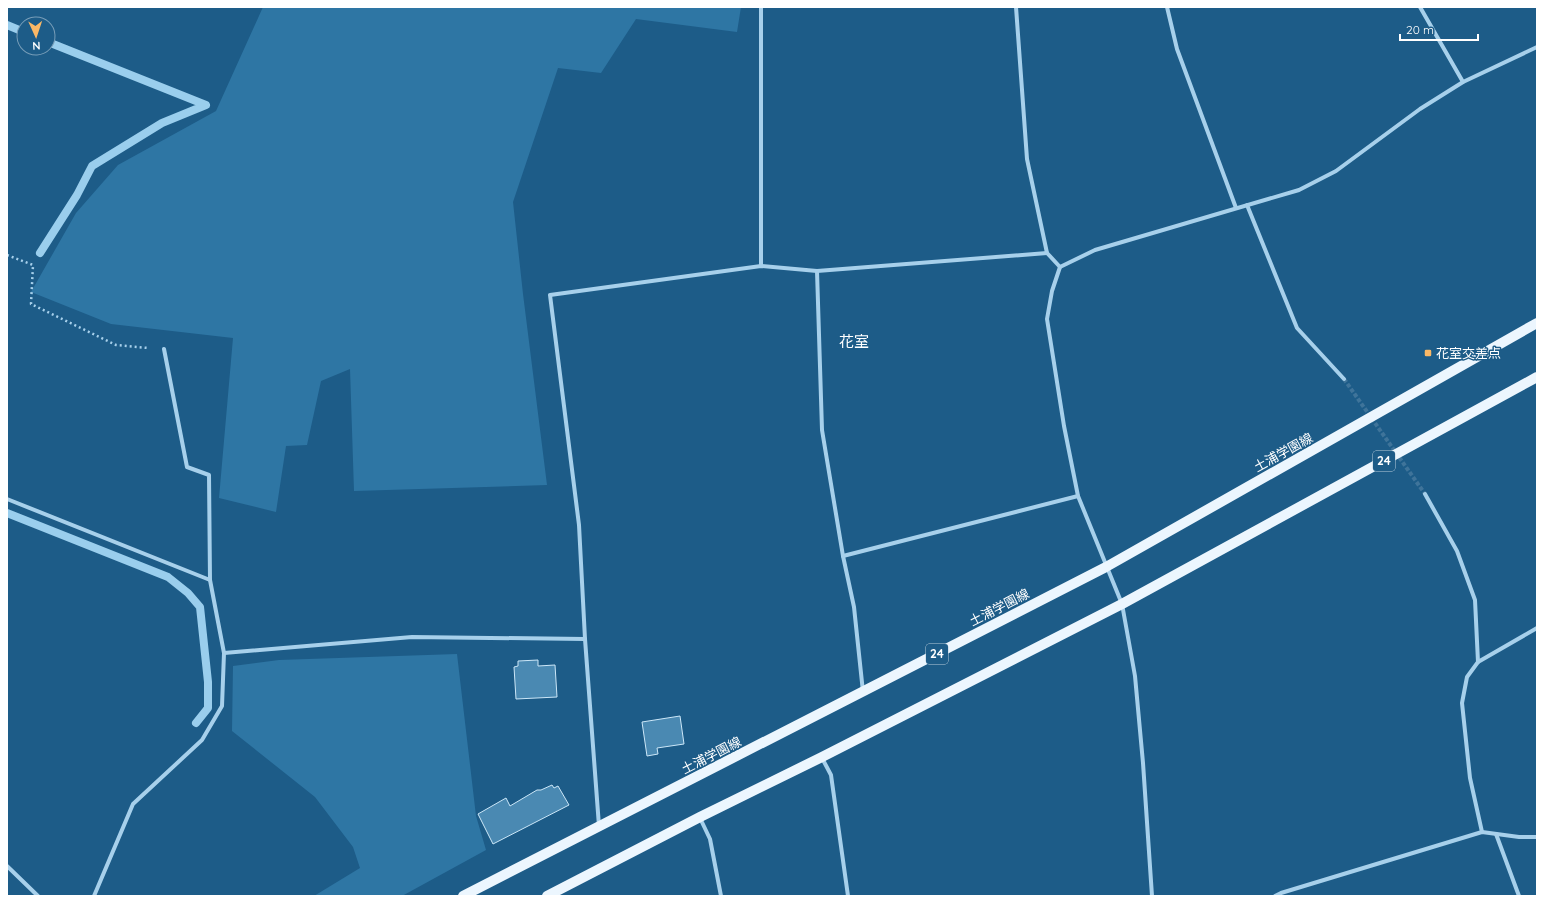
<svg xmlns="http://www.w3.org/2000/svg" width="1544" height="903" font-family="Quicksand,'Noto Sans JP',sans-serif">
  <rect width="100%" height="100%" fill="#1d5c88"/>
  <!-- green -->
  <g fill="#2e76a4">
    <polygon points="263,7 741,7 737,32 636,19 601,73 558,68 513,202 523,294 547,485 354,491 350,369 321,381 307,445 286,446 276,512 219,498 233,338 111,324 31,292 76,213 118,165 216,111"/>
    <polygon points="457,654 476,816 486,850 402,896 314,896 360,868 353,847 315,797 232,731 233,666 279,660"/>
  </g>
  <g fill="none" stroke-linecap="round" stroke-linejoin="round">
    <!-- stream -->
    <g stroke="#9aceed" stroke-width="8">
      <polyline points="7,25 24,32"/>
      <polyline points="40,253 77,195 92,166 162,123 206,105 48,42"/>
      <polyline points="7,513 168,577 188,593 200,607 208,682 208,708 196,723"/>
    </g>
  </g>
  <!-- building -->
  <g fill="#4a89b2" stroke="#cce7f8">
    <polygon points="538,660 538,666 555,665 557,697 516,699 514,667 518,666 518,661"/>
    <polygon points="680,716 684,744 657,748 658,754 647,756 642,722"/>
    <polygon points="552,785 554,788 558,786 569,805 493,844 478,814 506,798 510,806 537,790 541,790"/>
  </g>
  <g fill="none" stroke-linecap="round" stroke-linejoin="round">
    <!-- street-tunnel -->
    <polyline stroke="#3f749a" stroke-width="4" stroke-dasharray="4 2" stroke-linecap="butt" points="1344,379 1425,494"/>
    <!-- path -->
    <polyline stroke="#a7d0eb" stroke-width="2.5" stroke-dasharray="2 3" stroke-linecap="butt" points="7,255 33,265 31,304 116,345 148,348"/>
    <!-- street -->
    <g stroke="#a7d0eb" stroke-width="4">
      <polyline points="761,7 761,266"/>
      <polyline points="1016,7 1027,159 1047,253 1060,267"/>
      <polyline points="1167,7 1177,49 1236,208"/>
      <polyline points="1420,7 1463,82"/>
      <polyline points="1247,205 1297,328 1344,379"/>
      <polyline points="817,271 822,430 843,556 854,607 863,692"/>
      <polyline points="1425,494 1457,551 1475,600 1478,662"/>
      <polyline points="7,499 210,580"/>
      <polyline points="843,556 1078,496"/>
      <polyline points="224,653 412,637 585,639"/>
      <polyline points="822,758 831,775 848,896"/>
      <polyline points="700,818 710,839 721,896"/>
      <polyline points="599,826 585,639 579,525 550,295 761,266 817,271 1047,253"/>
      <polyline points="1482,832 1470,778 1462,703 1467,677 1478,662 1537,628"/>
      <polyline points="1496,834 1519,896"/>
      <polyline points="7,866 38,896"/>
      <polyline points="94,896 133,804 202,740 222,706 224,653 210,580 209,475 187,467 164,349"/>
      <polyline points="1152,896 1143,763 1135,676 1122,604 1078,496 1064,426 1047,319 1052,291 1060,267 1095,250 1299,190 1336,171 1420,109 1463,82 1537,47"/>
      <polyline points="1275,896 1281,893 1482,832 1519,837 1537,837"/>
    </g>
    <!-- primary -->
    <g stroke="#ecf6fe" stroke-width="10">
      <polyline points="463,896 1106,567 1537,323"/>
      <polyline points="547,896 700,817 822,757 1122,604 1537,377"/>
    </g>
  </g>
  <!-- markers -->
  <rect fill="#fbb866" stroke="#1d5c88" stroke-width="1.5" x="1424" y="349" width="8" height="8" rx="2"/>
  <g text-anchor="middle" stroke-width="3" stroke-linejoin="round" paint-order="stroke">
    <!-- shield labels -->
    <g fill="#1d5c88" stroke="#bbcedb" stroke-width="1">
      <rect x="1373" y="451" width="22" height="20" rx="3"/>
      <rect x="926" y="644" width="22" height="20" rx="3"/>
    </g>
    <g font-size="12" font-weight="bold" fill="#fff">
      <text x="1384" y="465">24</text>
      <text x="937" y="658">24</text>
    </g>
    <!-- poi labels -->
    <g font-size="13" fill="#fff" stroke="#1d5c88" text-anchor="start">
      <text x="1436" y="358">花室交差点</text>
    </g>
    <!-- street labels -->
    <g font-size="13" fill="#fff" stroke="#1d5c88">
      <text transform="translate(1283 452) rotate(-29)" y="5">土浦学園線</text>
      <text transform="translate(999 607) rotate(-27)" y="5">土浦学園線</text>
      <text transform="translate(711 755) rotate(-27)" y="5">土浦学園線</text>
    </g>
    <!-- quarter labels -->
    <g font-size="15" fill="#fff" stroke="#1d5c88">
      <text x="854" y="347">花室</text>
    </g>
  </g>
  <!-- border -->
  <rect width="1544" height="903" fill="none" stroke="#ffffff" stroke-width="16"/>
  <!-- north arrow -->
  <g transform="translate(36 36) rotate(177)"><circle r="19" fill="#1d5c88" stroke="#779db8"/>
  <path d="M0-3L7 15L0 10L-7 15Z" fill="#fbb866"/>
  <text y="-6" font-size="11" font-weight="bold" text-anchor="middle" fill="#ffffff">N</text>
  </g>
  <!-- scale -->
  <path d="M1400 34v6h78v-6" fill="none" stroke="#ffffff" stroke-width="2"/>
  <text x="1406" y="34" font-size="12" fill="#ffffff" stroke="#1d5c88" stroke-width="3" paint-order="stroke">20 m</text>
</svg>
